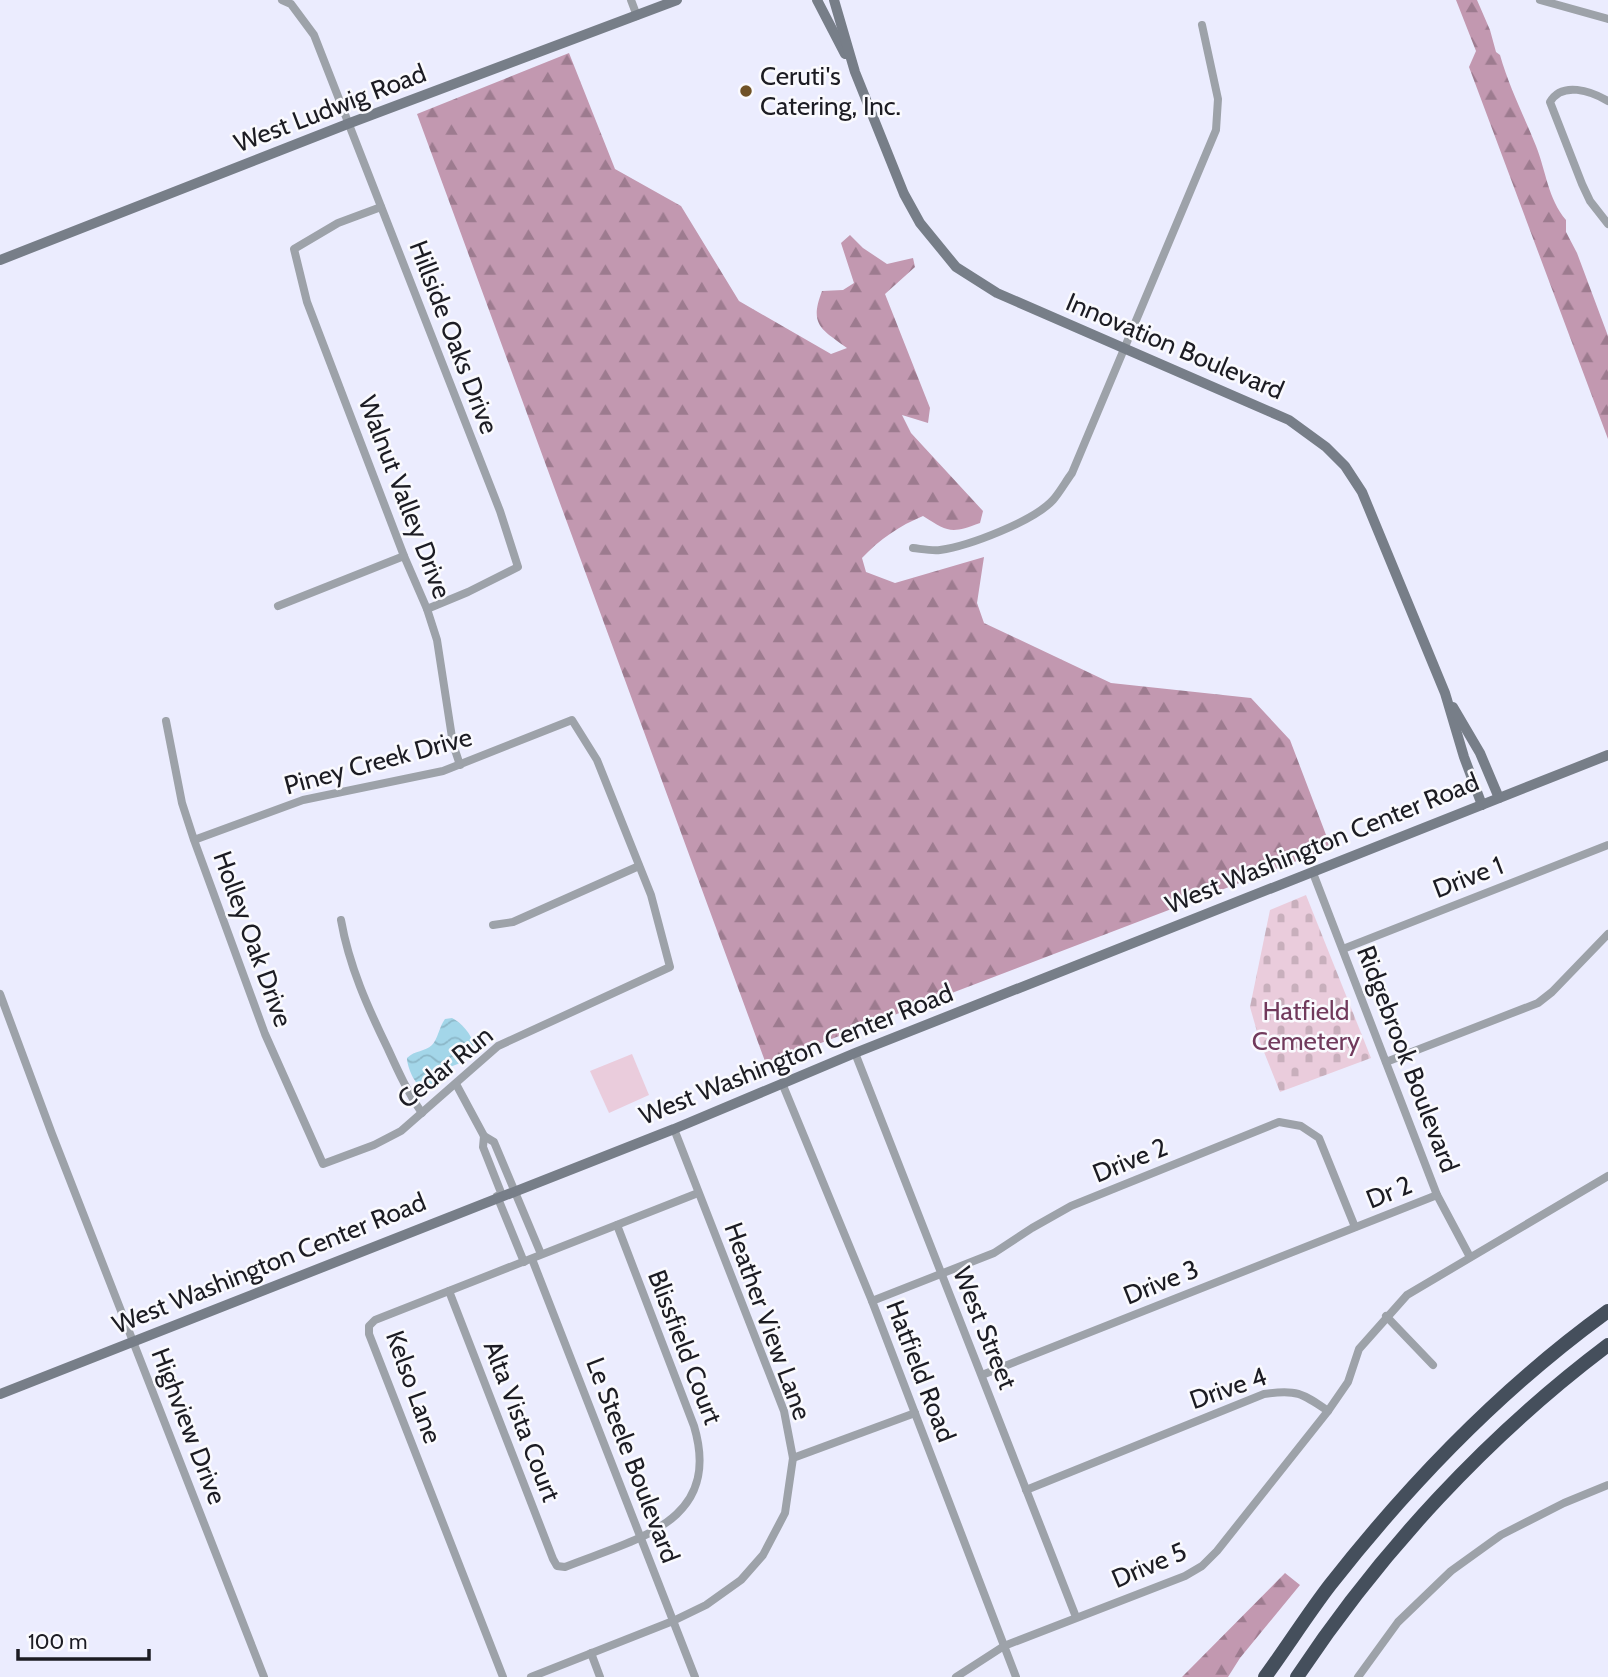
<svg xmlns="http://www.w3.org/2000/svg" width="1608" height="1677" font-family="Cabin,sans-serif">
  <defs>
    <pattern id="forest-firs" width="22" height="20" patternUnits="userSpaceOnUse" patternTransform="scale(1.75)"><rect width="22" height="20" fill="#c298b0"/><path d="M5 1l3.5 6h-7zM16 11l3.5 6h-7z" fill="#9d7b8f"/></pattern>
    <pattern id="cemetery-stones" width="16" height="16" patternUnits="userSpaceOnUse" patternTransform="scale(1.75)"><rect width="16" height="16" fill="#eaccdc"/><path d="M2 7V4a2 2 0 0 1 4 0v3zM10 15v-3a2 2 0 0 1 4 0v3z" fill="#c8afbc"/></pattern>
    <pattern id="water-waves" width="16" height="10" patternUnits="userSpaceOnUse" patternTransform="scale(1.75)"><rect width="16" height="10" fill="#a3d6e9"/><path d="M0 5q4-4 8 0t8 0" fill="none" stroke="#8cb7c8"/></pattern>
  </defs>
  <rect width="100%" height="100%" fill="#ebecfe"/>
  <!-- grass -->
  <polygon fill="#eaccdc" points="632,1054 649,1095 609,1113 590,1071"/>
  <!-- forest -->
  <g fill="url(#forest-firs)">
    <path d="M 1456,0 L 1477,0 L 1490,30 L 1496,52 L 1500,55 C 1509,87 1524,116 1536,146 C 1546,171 1548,199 1566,220 L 1566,232 L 1577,253 L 1608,336 L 1608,439 L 1469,67 L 1476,51 Z"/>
    <path d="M 569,53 L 615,169 L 681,206 L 739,301 L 831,354 L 847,348 C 821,329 809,325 822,291 L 843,290 L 854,283 L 841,243 L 850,235 L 863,248 L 887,264 L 913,258 L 915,267 L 885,294 L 930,408 L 928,423 L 902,415 L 911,433 L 983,511 L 980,523 C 951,534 948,532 923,516 C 899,526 880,539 862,558 L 866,572 L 895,583 L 984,557 L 977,603 L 984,623 L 1111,683 L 1251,698 L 1290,740 L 1331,848 L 766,1064 L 417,114 Z"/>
    <polygon points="1285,1573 1300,1585 1240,1658 1228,1677 1182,1677"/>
  </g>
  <!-- cemetery -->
  <polygon fill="url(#cemetery-stones)" points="1306,895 1371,1058 1280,1092 1260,1042 1250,1007 1270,910"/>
  <!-- water -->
  <path fill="url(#water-waves)" d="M 452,1018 C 461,1022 472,1035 474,1045 L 463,1062 L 442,1070 L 434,1084 L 423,1089 C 415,1085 407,1067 407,1058 C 415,1050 425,1052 432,1045 C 438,1039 439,1027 445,1019 Z"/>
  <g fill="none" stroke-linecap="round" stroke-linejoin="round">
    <!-- street -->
    <g stroke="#9da2a9" stroke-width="8">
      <polyline points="282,0 291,4 314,35 500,511 518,567 468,592 427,609"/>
      <polyline points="631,0 637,16"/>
      <polyline points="1540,0 1608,19"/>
      <path d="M 1608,101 C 1591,91 1562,81 1550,102 L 1582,184 L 1590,201 L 1608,224"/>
      <polyline points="381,207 338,223 294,249 307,302 404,556 427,609 437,640 453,744 460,765"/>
      <path d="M 913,548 C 922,549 932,551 940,550 C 969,546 1034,521 1053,500 C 1060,492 1066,481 1072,473 L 1216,130 L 1218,99 L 1202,25"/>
      <polyline points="278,606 404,556"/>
      <polyline points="166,721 182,803 194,840 265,1034 323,1164 374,1145 401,1131 498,1046 670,967 651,895 597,760 572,720 443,771 303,800 194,840"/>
      <polyline points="1313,873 1437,1195 1470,1257"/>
      <path d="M 341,920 C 349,966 368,1008 388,1049 C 398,1071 408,1093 422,1113"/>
      <polyline points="493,925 513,922 639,866"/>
      <polyline points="1343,949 1608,845"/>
      <polyline points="0,994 52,1134 264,1677"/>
      <polyline points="855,1053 1076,1617"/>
      <polyline points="1386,1062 1538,1003 1552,992 1608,934"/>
      <polyline points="782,1083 872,1301 1016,1677"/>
      <polyline points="456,1084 484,1136 483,1147 502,1195"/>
      <polyline points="484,1136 494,1142 541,1254"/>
      <polyline points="497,1196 524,1262"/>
      <polyline points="532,1259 695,1677"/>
      <path d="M 449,1291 L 553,1559 L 557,1566 L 565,1567 C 635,1539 723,1523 694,1426 L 617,1225"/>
      <polyline points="872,1301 994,1253 1032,1228 1071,1206 1279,1122 1301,1126 1319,1138 1355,1227"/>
      <polyline points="1386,1316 1433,1365"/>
      <polyline points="982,1375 1437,1195"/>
      <polyline points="793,1458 915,1413"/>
      <path d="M 1026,1490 L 1264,1394 C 1296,1389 1302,1393 1328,1411"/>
      <polyline points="591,1653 600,1677"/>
      <polyline points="503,1677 369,1334 369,1326 375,1320 698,1193"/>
      <polyline points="531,1677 673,1621 706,1605 741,1580 763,1555 785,1513 793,1458 784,1411 674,1129"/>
      <polyline points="956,1677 1004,1646 1185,1576 1202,1566 1217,1551 1328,1411 1348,1382 1359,1349 1407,1295 1608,1176"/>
      <polyline points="1358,1677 1398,1622 1451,1571 1501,1535 1564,1503 1608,1485"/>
    </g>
    <!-- secondary -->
    <g stroke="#777e88" stroke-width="10">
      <polyline points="817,0 845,54"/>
      <polyline points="834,0 855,72 904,194 920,223 956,267 997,293 1289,420 1326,447 1345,466 1362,492 1445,693 1464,757 1482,805"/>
      <polyline points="0,260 350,123 677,0"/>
      <polyline points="1453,707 1480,753 1499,798"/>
      <polyline points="0,1394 674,1129 855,1053 1608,755"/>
    </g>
    <!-- highway -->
    <g stroke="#454f5c" stroke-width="14">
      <path d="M 1265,1677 C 1287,1647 1307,1615 1330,1585 C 1410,1483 1503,1387 1608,1311"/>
      <path d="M 1297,1677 C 1380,1552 1487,1436 1608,1345"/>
    </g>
  </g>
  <!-- markers -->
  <circle fill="#705227" stroke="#fafafe" stroke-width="2.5" cx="746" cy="91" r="7"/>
  <g text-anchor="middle" stroke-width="5" stroke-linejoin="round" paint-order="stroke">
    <!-- poi labels -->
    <g font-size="26" fill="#1c1c23" stroke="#fafafe" text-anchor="start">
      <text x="760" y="85">Ceruti's<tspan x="760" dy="30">Catering, Inc.</tspan></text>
    </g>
    <!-- street labels -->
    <g font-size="26" fill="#1c1c23" stroke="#fafafe">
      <text transform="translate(330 108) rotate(-21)" y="9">West Ludwig Road</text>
      <text transform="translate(454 337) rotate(69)" y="9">Hillside Oaks Drive</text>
      <text transform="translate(1175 346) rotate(23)" y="9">Innovation Boulevard</text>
      <text transform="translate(405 497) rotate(69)" y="9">Walnut Valley Drive</text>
      <text transform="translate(378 761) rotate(-15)" y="9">Piney Creek Drive</text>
      <text transform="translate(1322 843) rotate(-22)" y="9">West Washington Center Road</text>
      <text transform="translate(1468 877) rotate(-21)" y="9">Drive 1</text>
      <text transform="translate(253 939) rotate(70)" y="9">Holley Oak Drive</text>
      <text transform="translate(796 1054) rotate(-22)" y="9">West Washington Center Road</text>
      <text transform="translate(1408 1059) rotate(69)" y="9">Ridgebrook Boulevard</text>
      <text transform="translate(445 1067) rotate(-39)" y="9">Cedar Run</text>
      <text transform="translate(1130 1160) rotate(-22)" y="9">Drive 2</text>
      <text transform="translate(1389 1192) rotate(-22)" y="9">Dr 2</text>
      <text transform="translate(269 1263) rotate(-22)" y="9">West Washington Center Road</text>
      <text transform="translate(1161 1282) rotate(-22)" y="9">Drive 3</text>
      <text transform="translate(768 1321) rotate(70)" y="9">Heather View Lane</text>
      <text transform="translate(985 1328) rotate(68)" y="9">West Street</text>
      <text transform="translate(685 1347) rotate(69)" y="9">Blissfield Court</text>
      <text transform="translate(921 1371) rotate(69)" y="9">Hatfield Road</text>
      <text transform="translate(414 1387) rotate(70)" y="9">Kelso Lane</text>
      <text transform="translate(1228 1388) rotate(-19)" y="9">Drive 4</text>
      <text transform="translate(522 1421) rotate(69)" y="9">Alta Vista Court</text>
      <text transform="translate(189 1426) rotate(69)" y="9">Highview Drive</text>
      <text transform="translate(633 1460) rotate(69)" y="9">Le Steele Boulevard</text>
      <text transform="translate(1149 1565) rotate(-23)" y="9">Drive 5</text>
    </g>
    <!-- park labels -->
    <g font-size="26" fill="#713a5c" stroke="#fafafe">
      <text x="1306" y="1020">Hatfield<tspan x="1306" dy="30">Cemetery</tspan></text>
    </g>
  </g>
  <!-- scale -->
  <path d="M18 1649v10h131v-10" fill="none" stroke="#1c1c23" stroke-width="3.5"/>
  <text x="28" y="1649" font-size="21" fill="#1c1c23" stroke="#fafafe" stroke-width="5" paint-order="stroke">100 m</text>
</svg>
